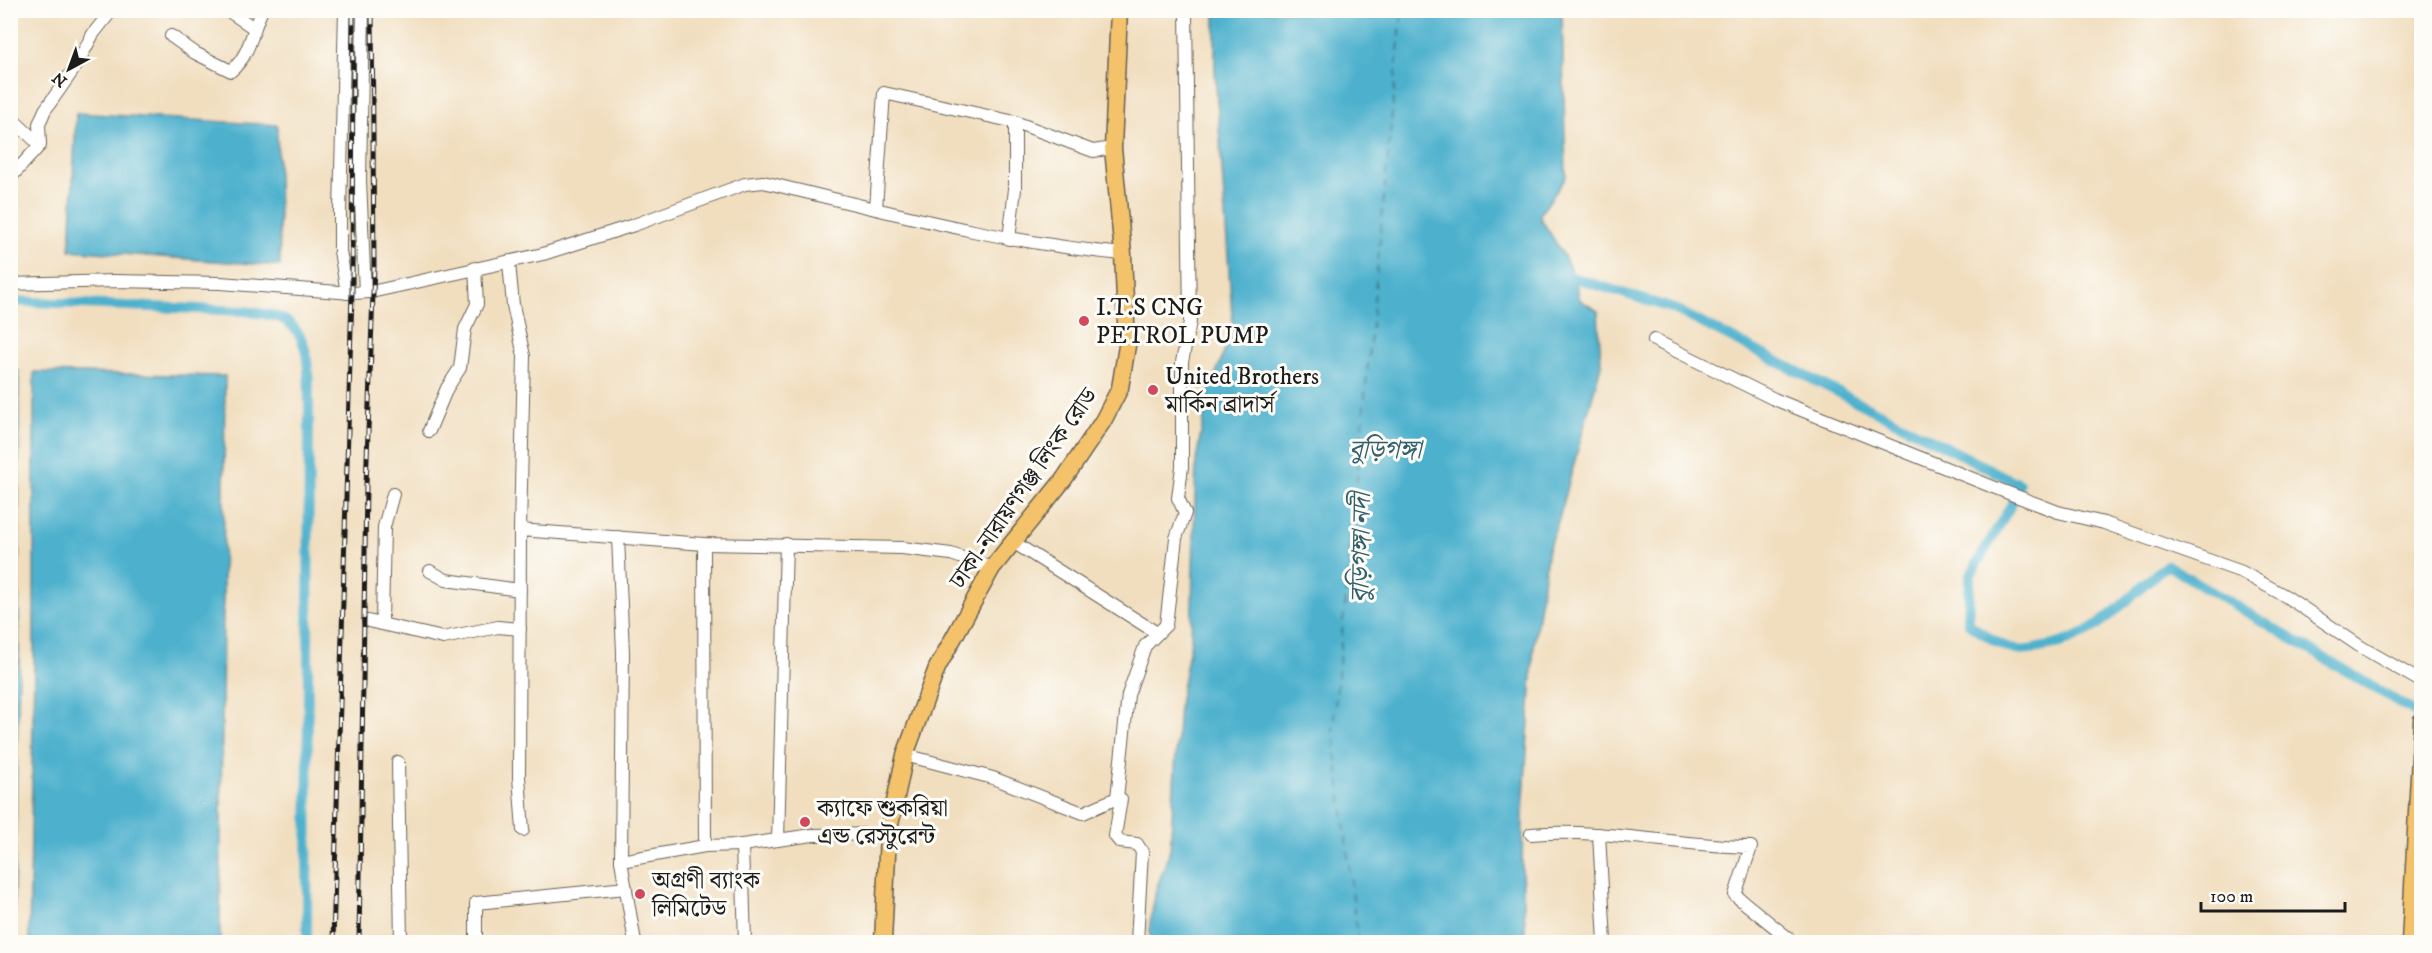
<svg xmlns="http://www.w3.org/2000/svg" width="2432" height="953" font-family="'IM FELL DW Pica','Noto Serif Bengali',serif">
  <rect width="100%" height="100%" fill="#fdfcf7"/>
  <filter id="ink" filterUnits="userSpaceOnUse"><feTurbulence type="fractalNoise" baseFrequency=".0167" numOctaves="2"/><feDisplacementMap in="SourceGraphic" scale="12" xChannelSelector="R" yChannelSelector="G"/><feConvolveMatrix kernelMatrix="1 2 1 2 8 2 1 2 1" color-interpolation-filters="sRGB"/></filter>
  <filter id="wash" filterUnits="userSpaceOnUse"><feTurbulence type="fractalNoise" baseFrequency=".008" numOctaves="4" result="noise"/><feDisplacementMap in="SourceGraphic" scale="24" xChannelSelector="R" yChannelSelector="G"/><feGaussianBlur stdDeviation="1.35" result="paint"/><feColorMatrix in="noise" values="0 0 0 0 0 0 0 0 0 0 0 0 0 0 0 0 0 1.4 0 .05"/><feComposite in="paint" operator="in"/></filter>
  <g filter="url(#wash)">
    <rect width="100%" height="100%" fill="#f1debf"/>
    <!-- water -->
    <g fill="#4eb1cd" stroke="#356674" stroke-width="1.5">
      <path d="M 1215,11 L 1562,11 L 1566,177 L 1539,216 C 1556,243 1574,267 1580,300 L 1598,311 L 1601,365 L 1559,519 L 1548,549 L 1534,644 L 1523,812 L 1522,871 L 1526,942 L 1150,942 L 1150,923 L 1156,890 L 1170,850 L 1179,704 L 1191,641 L 1196,460 L 1208,394 L 1233,329 L 1215,70 Z"/>
      <polygon points="76,113 277,125 280,266 70,250"/>
      <polygon points="10,371 19,371 19,666 13,942 10,942"/>
      <polygon points="34,372 225,376 220,942 29,942 34,665"/>
    </g>
    <g fill="none" stroke-linecap="round" stroke-linejoin="round">
      <!-- canal -->
      <g stroke="#4eb1cd" stroke-width="10">
        <path d="M 1559,273 L 1674,309 L 2019,484 L 2011,505 L 1970,576 L 1968,623 C 1983,633 1999,646 2016,650 C 2023,652 2032,649 2039,648 C 2100,639 2122,600 2167,565 L 2422,716"/>
        <path d="M 10,301 L 245,311 C 256,313 268,314 278,317 C 313,330 308,375 309,405 L 307,942"/>
      </g>
      <!-- ferry -->
      <polyline stroke="#325f6c" stroke-width="1.5" stroke-dasharray="8 6" stroke-linecap="butt" points="1358,942 1333,727 1402,10"/>
    </g>
  </g>
  <g filter="url(#ink)">
    <g fill="none" stroke-linecap="round" stroke-linejoin="round">
      <!-- minor casing -->
      <g stroke="#676055" stroke-width="14">
        <g id="minor">
          <polyline points="227,10 254,28"/>
          <polyline points="345,10 340,212 340,251 347,293"/>
          <polyline points="363,10 360,180 365,292"/>
          <path d="M 171,36 L 195,53 L 231,71 C 251,54 251,32 262,10"/>
          <polyline points="10,117 40,145"/>
          <polyline points="10,178 40,145 39,124 45,110 76,66 93,34 112,10"/>
          <polyline points="876,208 884,93 1015,122 1093,151 1113,148"/>
          <polyline points="1009,239 1015,189 1015,122"/>
          <polyline points="509,263 513,305 524,356 520,530 519,777 523,830"/>
          <path d="M 10,284 L 114,281 L 220,283 L 352,293 L 371,292 L 543,254 L 634,225 L 745,184 L 763,182 C 882,210 1001,243 1123,254"/>
          <polyline points="1654,340 1774,399 2003,491 2058,512 2104,523 2242,572 2287,597 2361,647 2422,682"/>
          <polyline points="429,431 447,388 460,368 465,329 477,304 475,268"/>
          <polyline points="520,530 704,544 902,548 951,554 992,568"/>
          <polyline points="618,537 623,653 621,861 635,942"/>
          <polyline points="1013,542 1157,633"/>
          <polyline points="704,544 705,846"/>
          <polyline points="430,571 446,580 520,590"/>
          <polyline points="368,621 443,638 498,627 520,629"/>
          <polyline points="382,622 384,527 393,494"/>
          <polyline points="905,755 993,778 1083,813 1117,798 1121,799 1115,836 1120,842 1137,844 1142,852 1137,942"/>
          <polyline points="398,762 401,942"/>
          <polyline points="1117,798 1128,695 1145,646 1166,625 1176,538 1185,513 1178,498 1182,467 1182,362 1190,322 1186,10"/>
          <path d="M 1531,834 C 1605,828 1677,846 1751,847 L 1735,895 L 1793,942"/>
          <polyline points="1599,834 1605,942"/>
          <polyline points="778,840 786,544"/>
          <polyline points="742,845 745,942"/>
          <polyline points="621,861 705,846 742,845 813,835 888,834"/>
          <polyline points="476,942 476,903 626,888"/>
        </g>
      </g>
      <!-- highway casing -->
      <g stroke="#676055" stroke-width="19">
        <g id="highway">
          <polyline points="883,942 888,834 905,755 937,668 992,568 1064,479 1103,421 1120,388 1127,346 1123,254 1113,148 1119,10"/>
          <polyline points="2410,942 2422,720"/>
        </g>
      </g>
      <!-- minor -->
      <use href="#minor" stroke="#fff" stroke-width="12"/>
      <!-- highway -->
      <use href="#highway" stroke="#f3c26a" stroke-width="16"/>
      <!-- rail casing -->
      <g stroke="#1c1c1c" stroke-width="5">
        <g id="rail">
          <polyline points="333,942 352,293 353,10"/>
          <polyline points="359,942 366,486 374,266 372,10"/>
        </g>
      </g>
      <!-- rail -->
      <use href="#rail" stroke="#fdfcf7" stroke-width="3" stroke-dasharray="9" stroke-linecap="butt"/>
    </g>
  </g>
  <!-- markers -->
  <g fill="#d1495b" stroke="#fdfcf7" stroke-width="2">
    <circle cx="1084" cy="321" r="6"/>
    <circle cx="1153" cy="390" r="6"/>
    <circle cx="805" cy="822" r="6"/>
    <circle cx="640" cy="894" r="6"/>
  </g>
  <g text-anchor="middle" stroke-width="6" stroke-linejoin="round" paint-order="stroke">
    <!-- poi labels -->
    <g font-size="24" fill="#1c1c1c" stroke="#fdfcf7" text-anchor="start">
      <text x="1096" y="315">I.T.S CNG<tspan x="1096" dy="28">PETROL PUMP</tspan></text>
      <text x="1165" y="384">United Brothers<tspan x="1165" dy="28">মার্কিন ব্রাদার্স</tspan></text>
      <text x="817" y="816">ক্যাফে শুকরিয়া<tspan x="817" dy="28">এন্ড রেস্টুরেন্ট</tspan></text>
      <text x="652" y="888">অগ্রণী ব্যাংক<tspan x="652" dy="28">লিমিটেড</tspan></text>
    </g>
    <!-- street labels -->
    <g font-size="24" fill="#1c1c1c" stroke="#fdfcf7">
      <text transform="translate(1023 488) rotate(-55)" y="8">ঢাকা-নারায়ণগঞ্জ লিংক রোড</text>
    </g>
    <!-- water labels -->
    <g font-size="26" font-style="italic" fill="#325f6c" stroke="#fdfcf7">
      <text x="1385" y="458">বুড়িগঙ্গা</text>
      <text transform="translate(1360 548) rotate(-89)" y="9">বুড়িগঙ্গা নদী</text>
    </g>
  </g>
  <!-- margin -->
  <rect width="2432" height="953" fill="none" stroke="#fdfcf7" stroke-width="36"/>
  <!-- north arrow -->
  <g transform="translate(69 69) rotate(221)" stroke="#fdfcf7" stroke-width="4.5" paint-order="stroke">
  <path d="M0-4.5L10 22L0 15L-10 22Z" fill="#1c1c1c"/>
  <text y="-9" font-size="16" font-weight="bold" text-anchor="middle" fill="#1c1c1c">N</text>
  </g>
  <!-- scale -->
  <path d="M2201 902v9h144v-9" fill="none" stroke="#1c1c1c" stroke-width="3"/>
  <text x="2210" y="902" font-size="18" fill="#1c1c1c" stroke="#fdfcf7" stroke-width="4.5" paint-order="stroke">100 m</text>
</svg>
